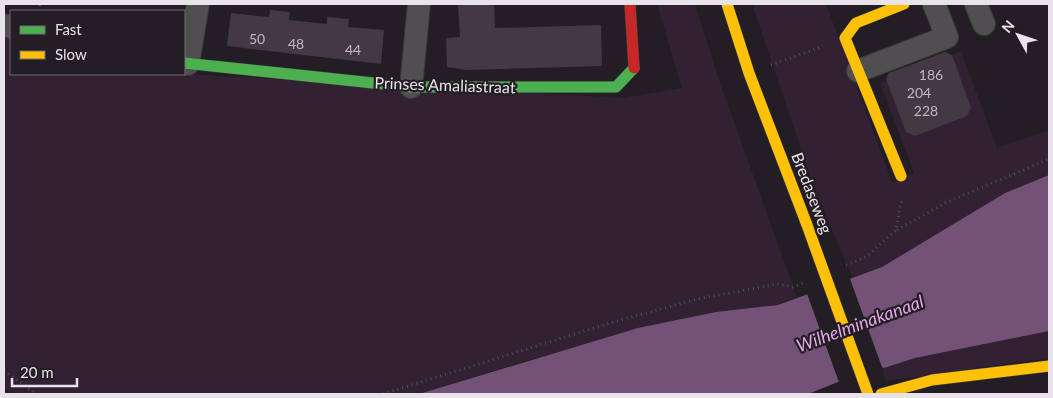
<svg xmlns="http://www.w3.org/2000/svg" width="1053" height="398" font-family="Lato,sans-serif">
  <rect width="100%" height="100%" fill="#221e23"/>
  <!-- green -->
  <g fill="#322133">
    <polygon points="657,4 695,4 719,80 797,297 778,305 716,312 532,359 419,394 11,394 4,389 4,37 11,39 11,74 184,74 624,98 682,88"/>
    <polygon points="752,4 826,4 892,182 914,173 880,83 961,51 997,148 1049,130 1049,175 1005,193 882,267 852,277 814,187"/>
    <polygon points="1049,331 1049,358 886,381 882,369 915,358"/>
  </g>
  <!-- water -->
  <polygon fill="#745176" points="1049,175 1049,331 915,358 884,368 878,366 808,394 419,394 638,328 716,312 778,305 882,267 1005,193"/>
  <!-- pier -->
  <polygon fill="#221e23" points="849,276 883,370 879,368 840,385 806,291"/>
  <!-- building -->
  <g fill="#423943">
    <polygon points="458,4 494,4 495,28 601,25 602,66 466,70 447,67 446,38 460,37"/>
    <polygon points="270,10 290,12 289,20 327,24 327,17 349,19 348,27 384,30 381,64 227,46 231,13 269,17"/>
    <polygon points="945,52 952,55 971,108 967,116 915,136 906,132 886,79 889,73"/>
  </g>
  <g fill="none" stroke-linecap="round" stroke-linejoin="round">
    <!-- street casing -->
    <g stroke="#3b383c" stroke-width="24">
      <g id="street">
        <polyline points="976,4 984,24"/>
        <polyline points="4,25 11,27"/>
        <polyline points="188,64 198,4"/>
        <polyline points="858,71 947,37 934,4"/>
        <polyline points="411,87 419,4"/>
      </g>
    </g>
    <!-- fast casing -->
    <g stroke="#3b383c" stroke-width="12">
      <polyline id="fast" points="184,63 411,87 616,87 634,68"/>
    </g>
    <!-- slow casing -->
    <g stroke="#3b383c" stroke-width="12">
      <g id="slow">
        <polyline points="727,4 749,73 807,225"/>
        <polyline points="901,176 845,38 856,23 904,4"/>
        <polyline points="881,394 932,380 1049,366"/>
      </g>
    </g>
    <!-- jam casing -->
    <g stroke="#3b383c" stroke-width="12">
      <polyline id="jam" points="630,4 634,68"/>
    </g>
    <!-- path -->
    <g stroke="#525053" stroke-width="3" stroke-dasharray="1 4" stroke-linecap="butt">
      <polyline points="39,11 40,4"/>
      <polyline points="771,65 823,46"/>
      <polyline points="897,230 945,203 1049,159"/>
      <polyline points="846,265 866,257 896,230 902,199"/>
      <polyline points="4,371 37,394"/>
      <polyline points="383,394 610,323 697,299 778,284 793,287 804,283"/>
    </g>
    <!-- street -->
    <use href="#street" stroke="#514e51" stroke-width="22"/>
    <!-- fast -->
    <use href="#fast" stroke="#4caf50" stroke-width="11"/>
    <!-- slow -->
    <use href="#slow" stroke="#ffc107" stroke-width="11"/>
    <!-- jam -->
    <use href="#jam" stroke="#c62828" stroke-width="11"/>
    <!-- slow-bridge casing -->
    <g stroke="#3b383c" stroke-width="12" stroke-linecap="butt">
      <polyline id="slow-bridge" points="807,225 868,394"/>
    </g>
    <!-- slow-bridge -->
    <use href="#slow-bridge" stroke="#ffc107" stroke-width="11"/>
  </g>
  <g text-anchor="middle" stroke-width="4.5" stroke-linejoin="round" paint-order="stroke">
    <!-- number labels -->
    <g font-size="14" fill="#beb8bf">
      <text x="257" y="44">50</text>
      <text x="296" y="49">48</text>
      <text x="353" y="55">44</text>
      <text x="931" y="80">186</text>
      <text x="919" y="98">204</text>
      <text x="926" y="116">228</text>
    </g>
    <!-- street labels -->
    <g font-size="16" fill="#e8e3e8" stroke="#231d24">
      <text transform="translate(445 85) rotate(2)" y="6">Prinses Amaliastraat</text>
      <text transform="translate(812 193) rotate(69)" y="6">Bredaseweg</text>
    </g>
    <!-- water labels -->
    <g font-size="18" font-style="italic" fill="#e2a6e5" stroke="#231d24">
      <text transform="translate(860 324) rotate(-20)" y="6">Wilhelminakanaal</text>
    </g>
  </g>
  <!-- border -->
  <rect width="1053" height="398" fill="none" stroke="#e8e3e8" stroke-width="10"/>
  <!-- legend -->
  <rect x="10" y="10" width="175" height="65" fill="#231d24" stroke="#726c72"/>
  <rect x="20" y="26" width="25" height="8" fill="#4caf50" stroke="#726c72"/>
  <text x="55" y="35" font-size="15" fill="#e8e3e8">Fast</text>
  <rect x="20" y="51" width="25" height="8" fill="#ffc107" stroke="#726c72"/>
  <text x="55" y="60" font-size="15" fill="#e8e3e8">Slow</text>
  <!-- north arrow -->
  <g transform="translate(1018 35) rotate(310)" stroke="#231d24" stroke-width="4" paint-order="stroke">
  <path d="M0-4L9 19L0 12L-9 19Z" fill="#e8e3e8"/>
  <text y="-8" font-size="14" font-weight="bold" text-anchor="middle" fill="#e8e3e8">N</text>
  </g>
  <!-- scale -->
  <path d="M12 378v8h65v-8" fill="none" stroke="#e8e3e8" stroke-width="2.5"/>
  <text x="20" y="378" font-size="15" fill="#e8e3e8" stroke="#231d24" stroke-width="4" paint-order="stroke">20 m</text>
</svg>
